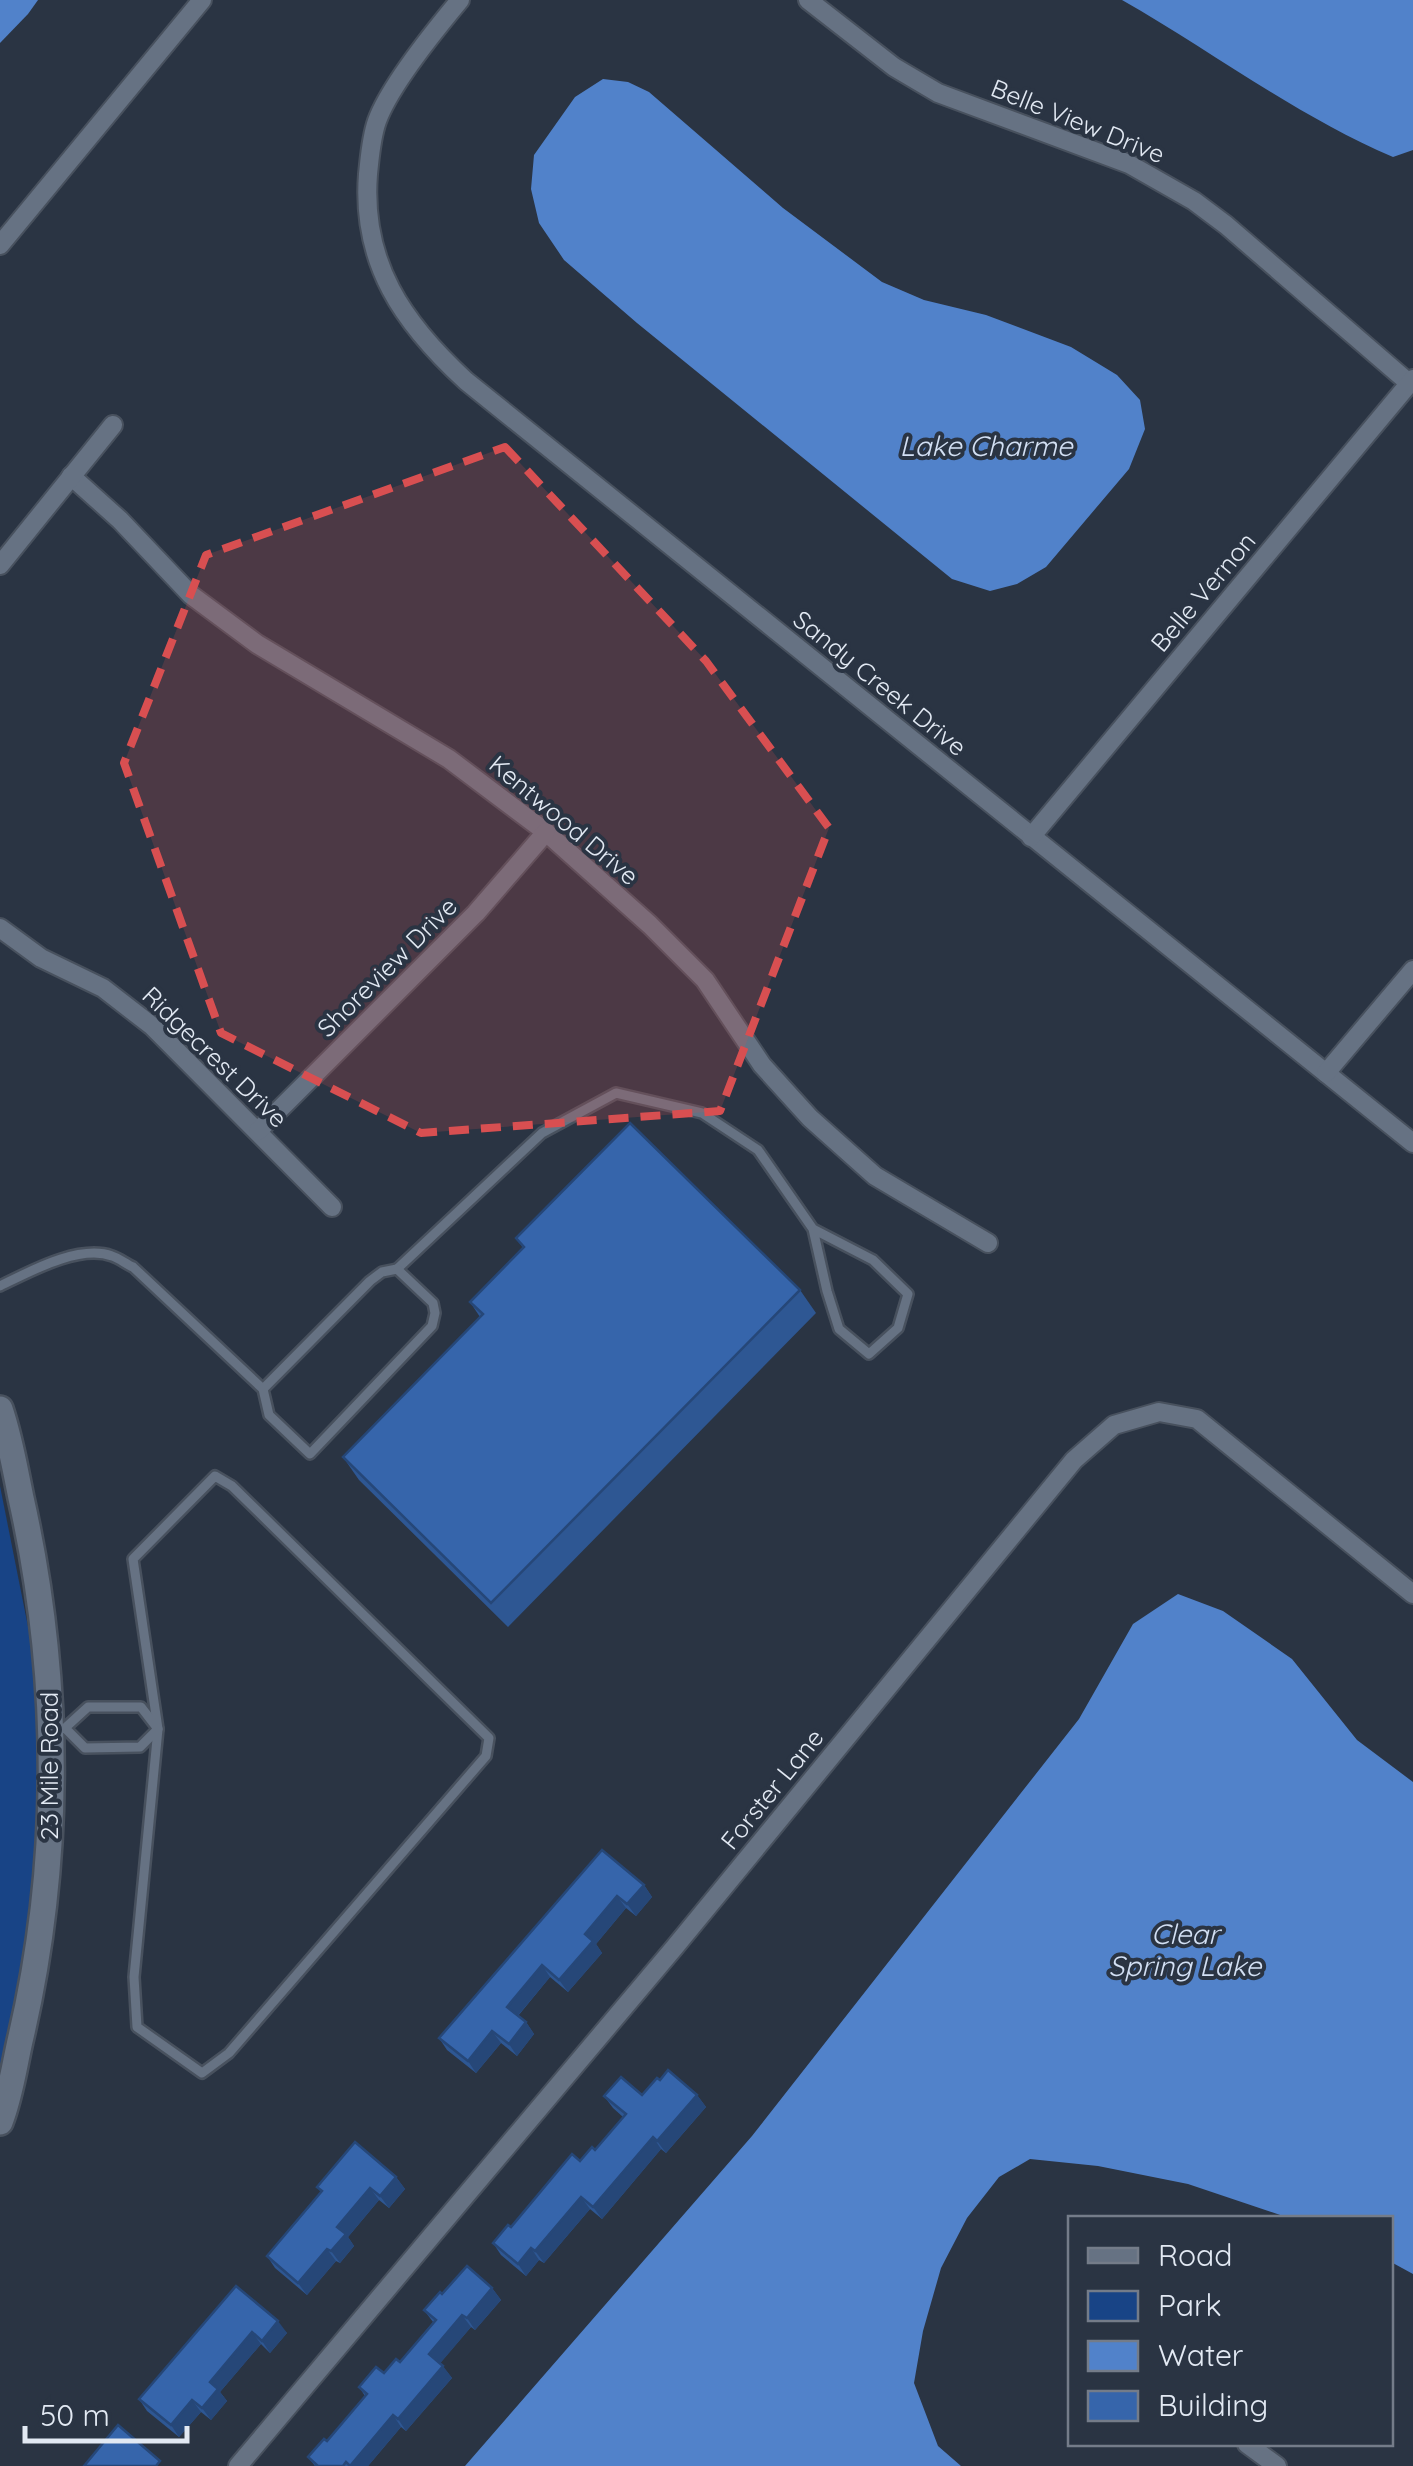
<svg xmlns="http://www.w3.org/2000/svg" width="1413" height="2466" font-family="Quicksand,sans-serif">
  <rect width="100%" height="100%" fill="#2a3443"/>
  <!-- green -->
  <polygon fill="#184486" points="0,1486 39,1682 40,1855 28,1951 0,2087"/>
  <!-- water -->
  <g fill="#5182ca">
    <polygon points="0,0 38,0 28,14 0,43"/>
    <path d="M 1122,0 L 1413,0 L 1413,150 L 1393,157 C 1297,116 1213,52 1122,0 Z"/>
    <polygon points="603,79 628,82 649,92 783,208 882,282 924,300 986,315 1071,347 1117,375 1140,400 1145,429 1129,469 1046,567 1017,584 990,591 952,579 637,323 564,260 539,223 531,189 534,155 575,97"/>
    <polygon points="1178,1594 1223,1611 1292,1659 1357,1740 1413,1782 1413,2274 1391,2262 1390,2218 1289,2218 1188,2184 1098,2166 1030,2159 999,2177 967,2218 941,2268 923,2331 914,2383 938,2446 961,2466 465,2466 752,2136 1079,1719 1133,1624"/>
  </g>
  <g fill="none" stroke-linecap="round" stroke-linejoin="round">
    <!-- lane casing -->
    <g stroke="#48515e" stroke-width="14">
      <g id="lane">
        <polyline points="397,1269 542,1133 616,1093 702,1113 758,1150 813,1229 827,1291 839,1329 869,1354 898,1328 908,1294 873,1260 813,1229"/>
        <path d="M 0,1286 C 29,1272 79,1244 112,1256 C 119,1258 126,1264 133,1267 L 263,1389 L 269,1415 L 310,1454 L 432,1326 L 435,1313 L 433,1303 L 397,1269 L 382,1272 L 370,1281 L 263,1389"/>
        <polygon points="215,1476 232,1486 489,1738 486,1756 229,2053 202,2073 137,2027 134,1977 158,1729 133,1559"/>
        <polyline points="53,1730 65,1728 88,1707 141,1707 158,1729 140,1747 85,1748 65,1728"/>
      </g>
    </g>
    <!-- street casing -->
    <g stroke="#48515e" stroke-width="22">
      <g id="street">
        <path d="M 460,0 C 435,30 390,85 377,121 C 371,138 370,156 368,174 C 361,263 403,323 466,381 L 1413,1143"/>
        <polyline points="808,0 894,67 938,93 1129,164 1194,201 1226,225 1409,383"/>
        <polyline points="0,245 202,0"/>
        <polyline points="71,476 120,520 191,595 257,644 449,759 546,832 650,925 705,980 762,1065 810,1118 875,1176 988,1243"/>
        <polyline points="0,565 113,425"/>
        <polyline points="1031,837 1413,379"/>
        <polyline points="0,928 41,958 103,988 152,1026 332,1207"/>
        <polyline points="1326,1073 1413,970"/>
        <polyline points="258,1131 476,913 546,832"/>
        <polyline points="1247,2444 1277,2466"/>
        <polyline points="238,2466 674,1948 1074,1460 1114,1425 1159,1412 1197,1419 1413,1594"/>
      </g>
    </g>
    <!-- secondary casing -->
    <g stroke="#48515e" stroke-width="30">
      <path id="secondary" d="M 0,1409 C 10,1438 15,1469 21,1498 C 61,1676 62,1863 20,2041 C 14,2068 10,2097 0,2122"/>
    </g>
    <!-- lane -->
    <use href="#lane" stroke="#667283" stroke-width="9"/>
    <!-- street -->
    <use href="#street" stroke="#667283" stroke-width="18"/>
    <!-- secondary -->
    <use href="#secondary" stroke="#667283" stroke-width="25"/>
  </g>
  <!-- wall -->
  <g fill="#2e5793">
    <polygon points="516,1238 800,1290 816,1313 508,1627 359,1480 343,1457 480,1317 470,1302 523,1248"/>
    <polygon points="602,1850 644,1885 652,1897 636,1916 626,1908 596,1944 602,1953 568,1992 550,1977 518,2016 526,2022 534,2034 517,2056 501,2043 476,2073 447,2050 439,2038"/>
    <polygon points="642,2095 697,2095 706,2107 666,2153 661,2149 602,2219 590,2209 544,2263 539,2260 526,2276 501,2255 493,2243 511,2227 580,2161 595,2150 623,2117 613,2108 604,2096"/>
    <polygon points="396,2177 405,2189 389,2208 379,2200 348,2237 354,2246 340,2263 336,2261 307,2295 275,2268 267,2256 321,2192 317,2187"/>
    <polygon points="236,2286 287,2333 270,2353 261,2344 220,2392 227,2401 211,2420 201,2412 179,2437 147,2411 139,2399"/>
    <polygon points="492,2288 501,2300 475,2330 471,2327 440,2363 452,2378 406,2431 401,2427 368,2466 315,2466 308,2457 327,2441 365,2396 359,2387 384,2373 400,2362 433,2322 424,2310 442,2294"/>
  </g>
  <!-- shaded-wall -->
  <g fill="#264778">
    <polygon points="644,1885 652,1897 636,1916 627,1904"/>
    <polygon points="617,1896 626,1908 596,1944 602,1953 568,1992 559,1980 585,1934"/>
    <polygon points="542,1965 550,1977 515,2019 507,2007"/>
    <polygon points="526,2022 534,2034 517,2056 509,2044"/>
    <polygon points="492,2031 501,2043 476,2073 468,2061"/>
    <polygon points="697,2095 706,2107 666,2153 657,2141"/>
    <polygon points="653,2137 661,2149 602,2219 593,2207"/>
    <polygon points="396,2177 405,2189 389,2208 380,2196"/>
    <polygon points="370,2188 379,2200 348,2237 354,2246 340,2263 331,2251 337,2227"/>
    <polygon points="581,2197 590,2209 544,2263 535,2251"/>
    <polygon points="531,2248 539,2260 526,2276 518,2264"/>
    <polygon points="327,2249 336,2261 307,2295 298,2283"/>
    <polygon points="492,2288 501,2300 475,2330 467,2318"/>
    <polygon points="462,2315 471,2327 438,2366 429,2354"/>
    <polygon points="278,2321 287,2333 270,2353 262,2341"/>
    <polygon points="252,2332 261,2344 220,2392 227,2401 211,2420 202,2408 210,2382"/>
    <polygon points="443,2366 452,2378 406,2431 398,2419"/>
    <polygon points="192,2400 201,2412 179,2437 171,2425"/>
    <polygon points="393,2415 401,2427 368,2466 351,2466"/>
  </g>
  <!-- building -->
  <g fill="#3665ab" stroke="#264778" stroke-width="2.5">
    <polygon points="630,1123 800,1290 491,1603 343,1457 483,1314 470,1302 524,1247 516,1238"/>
    <polygon points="602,1850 644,1885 627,1904 617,1896 585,1934 593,1941 559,1980 542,1965 507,2007 526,2022 509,2044 492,2031 468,2061 439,2038"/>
    <polygon points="668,2070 697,2095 657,2141 653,2137 593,2207 581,2197 535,2251 531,2248 518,2264 493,2243 508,2225 511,2227 572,2154 580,2161 592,2147 595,2150 626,2114 604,2096 621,2077 642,2095 657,2078 660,2080"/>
    <polygon points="355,2142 396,2177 380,2196 370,2188 337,2227 346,2234 331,2251 327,2249 298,2283 267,2256 322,2191 317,2187"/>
    <polygon points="467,2266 492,2288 467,2318 462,2315 429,2354 443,2366 398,2419 393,2415 350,2466 346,2462 343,2466 316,2466 317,2465 308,2457 324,2439 327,2441 367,2394 359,2387 376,2367 384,2373 396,2359 400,2362 436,2320 424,2310 440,2292 442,2294"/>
    <polygon points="236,2286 278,2321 262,2341 252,2332 210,2382 218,2389 202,2408 192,2400 171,2425 139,2399"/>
    <polygon points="118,2425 160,2461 156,2466 84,2466"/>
  </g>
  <!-- marked area -->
  <path fill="#d84f51" fill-opacity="0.2" stroke="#d84f51" stroke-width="8" stroke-dasharray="20 12" stroke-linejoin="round" d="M 505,447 L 706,661 L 829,828 L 720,1111 L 421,1133 L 221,1033 L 124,763 L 206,555 Z"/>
  <g text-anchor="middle" stroke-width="8" stroke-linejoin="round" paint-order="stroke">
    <!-- street labels -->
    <g font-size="25" fill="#e2e9f3" stroke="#2a3443">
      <text transform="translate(1078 121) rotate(22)" y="9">Belle View Drive</text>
      <text transform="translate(1203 592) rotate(-50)" y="9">Belle Vernon</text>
      <text transform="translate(880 683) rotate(39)" y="9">Sandy Creek Drive</text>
      <text transform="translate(564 820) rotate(40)" y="9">Kentwood Drive</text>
      <text transform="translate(387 967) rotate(-45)" y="9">Shoreview Drive</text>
      <text transform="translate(215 1057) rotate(44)" y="9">Ridgecrest Drive</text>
      <text transform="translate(49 1766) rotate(-90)" y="9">23 Mile Road</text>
      <text transform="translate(772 1789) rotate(-51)" y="9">Forster Lane</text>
    </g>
    <!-- water labels -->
    <g font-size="28" font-style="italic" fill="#d3e0f4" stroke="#2a3443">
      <text x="986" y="456">Lake Charme</text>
      <text x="1185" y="1944">Clear<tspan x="1185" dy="32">Spring Lake</tspan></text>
    </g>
  </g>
  <!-- legend -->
  <rect x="1068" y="2216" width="325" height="230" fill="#2a3443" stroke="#747c89" stroke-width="2.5"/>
  <rect x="1088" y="2248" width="50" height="15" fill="#667283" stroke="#747c89" stroke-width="2.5"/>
  <text x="1158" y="2266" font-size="30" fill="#e2e9f3">Road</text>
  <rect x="1088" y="2291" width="50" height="30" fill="#184486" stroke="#747c89" stroke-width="2.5"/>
  <text x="1158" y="2316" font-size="30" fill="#e2e9f3">Park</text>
  <rect x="1088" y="2341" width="50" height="30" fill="#5182ca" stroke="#747c89" stroke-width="2.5"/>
  <text x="1158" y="2366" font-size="30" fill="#e2e9f3">Water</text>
  <rect x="1088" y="2391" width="50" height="30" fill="#3665ab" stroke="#747c89" stroke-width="2.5"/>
  <text x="1158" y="2416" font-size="30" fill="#e2e9f3">Building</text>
  <!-- scale -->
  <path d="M25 2426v15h162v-15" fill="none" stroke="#e2e9f3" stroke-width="5"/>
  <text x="40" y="2426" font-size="30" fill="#e2e9f3" stroke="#2a3443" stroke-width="8" paint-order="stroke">50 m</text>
</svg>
